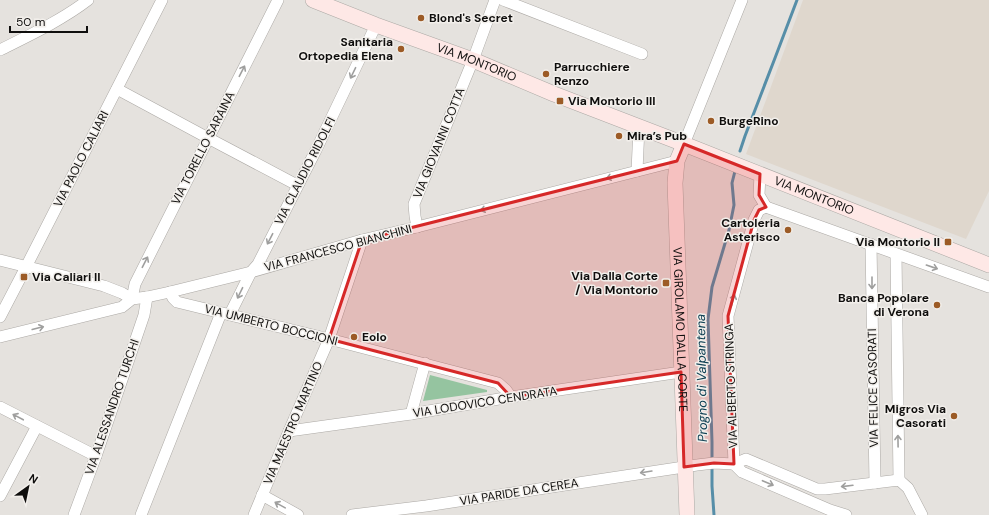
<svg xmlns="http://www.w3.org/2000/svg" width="989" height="515" font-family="'DM Sans',sans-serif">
  <rect width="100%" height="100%" fill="#e5e2de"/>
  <!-- built -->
  <polygon fill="#dfd7cd" points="803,0 989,0 989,191 966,239 746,154"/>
  <!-- green -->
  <polygon fill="#95c4a0" points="430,375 487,390 487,392 423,401"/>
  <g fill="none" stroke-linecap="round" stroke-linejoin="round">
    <!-- stream -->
    <g stroke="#568ea8" stroke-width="3">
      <polyline points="740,151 745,136 775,58 797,0"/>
      <polyline points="714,515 712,486 712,442 708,319 712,287 729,230 734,205 732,183 735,171"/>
    </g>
    <!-- street casing -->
    <g stroke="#aca9a5" stroke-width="12">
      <g id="street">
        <polyline points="503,0 642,54"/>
        <path d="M 0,50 C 30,35 62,20 88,0"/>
        <polyline points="117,89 208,138 297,185"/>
        <polyline points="684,144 742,0"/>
        <polyline points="637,171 639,127"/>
        <polyline points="760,174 759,195 766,207"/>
        <polyline points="766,207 989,287"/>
        <polyline points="417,227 415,216 414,204 473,60 495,0"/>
        <polyline points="871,244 875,483"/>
        <polyline points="896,254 899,480"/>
        <polyline points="0,260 104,286 122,293 132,299"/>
        <polyline points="170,292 173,298 177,302 329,339 498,383 506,390 511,397"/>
        <polyline points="132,299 135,284 278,0"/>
        <polyline points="230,314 251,272 258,264 316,150 376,25"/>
        <polyline points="0,317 26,267 162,0"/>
        <polyline points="0,337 122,307 132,299 147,297 170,292 251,272 362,240 417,227 677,161"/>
        <polyline points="0,407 96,456"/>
        <polyline points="411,414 425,363"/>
        <polyline points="289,431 411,414 511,397 681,372"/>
        <polyline points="734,464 728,316 754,220 759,210 766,207"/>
        <polyline points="734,464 742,472 830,510 846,515"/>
        <polyline points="262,495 298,515"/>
        <polyline points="0,496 37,426"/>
        <polyline points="74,515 96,456 144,315 147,297"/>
        <polyline points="141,515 221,313"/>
        <polyline points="254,515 289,431 329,339 362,240"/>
        <polyline points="352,515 426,506 697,465 714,463 734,464 746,459 817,489 825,489 899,480 908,488 922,515"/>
      </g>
    </g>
    <!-- secondary casing -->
    <g stroke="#aca9a5" stroke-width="16">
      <g id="secondary">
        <path id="s1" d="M 313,0 L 376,25 L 473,60 L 554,94 L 684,144 L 989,265"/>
        <path id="s2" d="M 684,144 L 677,161 L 675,183 L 687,515"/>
      </g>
    </g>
    <!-- street -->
    <use href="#street" stroke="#fff" stroke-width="11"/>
    <!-- secondary -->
    <use href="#secondary" stroke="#fee8e6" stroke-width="15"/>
  </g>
  <!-- one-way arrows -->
  <defs><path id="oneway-shaft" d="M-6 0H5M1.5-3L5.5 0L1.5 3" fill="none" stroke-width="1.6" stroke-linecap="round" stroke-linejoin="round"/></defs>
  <g stroke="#9f9f9e">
    <use href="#oneway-shaft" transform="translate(242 71) rotate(-63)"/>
    <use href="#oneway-shaft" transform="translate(353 73) rotate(116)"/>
    <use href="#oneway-shaft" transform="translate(612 177) rotate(166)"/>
    <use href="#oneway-shaft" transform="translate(486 209) rotate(166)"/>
    <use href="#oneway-shaft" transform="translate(270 239) rotate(117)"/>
    <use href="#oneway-shaft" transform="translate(145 262) rotate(-63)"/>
    <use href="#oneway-shaft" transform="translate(932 267) rotate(19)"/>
    <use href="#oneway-shaft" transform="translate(872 283) rotate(90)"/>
    <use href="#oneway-shaft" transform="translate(240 293) rotate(116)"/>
    <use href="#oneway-shaft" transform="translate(733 300) rotate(-75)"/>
    <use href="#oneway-shaft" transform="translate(38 328) rotate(-14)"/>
    <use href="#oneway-shaft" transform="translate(18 417) rotate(-152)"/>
    <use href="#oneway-shaft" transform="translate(898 441) rotate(-91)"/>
    <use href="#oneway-shaft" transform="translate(646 472) rotate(171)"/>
    <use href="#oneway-shaft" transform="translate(768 483) rotate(23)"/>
    <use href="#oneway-shaft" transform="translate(847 486) rotate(173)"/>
    <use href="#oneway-shaft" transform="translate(280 505) rotate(-151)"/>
  </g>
  <!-- marked area -->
  <path fill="#d62828" fill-opacity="0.2" stroke="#d62828" stroke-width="3" stroke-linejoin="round" d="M 684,144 L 760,174 L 759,195 L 766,207 L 759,210 L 754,220 L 728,316 L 734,464 L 714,463 L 684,467 L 681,372 L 511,397 L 498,383 L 329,339 L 362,240 L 677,161 Z"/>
  <!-- markers -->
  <g fill="#9c5b26" stroke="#f2efeb" stroke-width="1.5">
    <circle cx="421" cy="18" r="4"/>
    <circle cx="401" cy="49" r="4"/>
    <circle cx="546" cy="74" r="4"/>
    <rect x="556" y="97" width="8" height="8" rx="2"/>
    <circle cx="711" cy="121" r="4"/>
    <circle cx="619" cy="136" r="4"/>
    <circle cx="788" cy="230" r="4"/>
    <rect x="944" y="238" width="8" height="8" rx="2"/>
    <rect x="20" y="273" width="8" height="8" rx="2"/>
    <rect x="662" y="279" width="8" height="8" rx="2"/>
    <circle cx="937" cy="305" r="4"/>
    <circle cx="354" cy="337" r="4"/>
    <circle cx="954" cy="416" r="4"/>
  </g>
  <g text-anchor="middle" stroke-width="3" stroke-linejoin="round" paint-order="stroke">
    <!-- poi labels -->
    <g font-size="12" font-weight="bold" fill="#0f0e0d" stroke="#f2efeb" text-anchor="start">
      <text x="429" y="22">Blond's Secret</text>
      <text x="393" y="46" text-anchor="end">Sanitaria<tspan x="393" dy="14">Ortopedia Elena</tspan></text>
      <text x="554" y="71">Parrucchiere<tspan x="554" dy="14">Renzo</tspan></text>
      <text x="568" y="105">Via Montorio III</text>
      <text x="719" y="125">BurgeRino</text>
      <text x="627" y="140">Mira’s Pub</text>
      <text x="780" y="227" text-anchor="end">Cartoleria<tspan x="780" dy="14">Asterisco</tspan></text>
      <text x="940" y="246" text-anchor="end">Via Montorio II</text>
      <text x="658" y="280" text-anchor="end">Via Dalla Corte<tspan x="658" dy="14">/ Via Montorio</tspan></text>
      <text x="32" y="281">Via Caliari II</text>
      <text x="929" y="302" text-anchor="end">Banca Popolare<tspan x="929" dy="14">di Verona</tspan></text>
      <text x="362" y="341">Eolo</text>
      <text x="946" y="413" text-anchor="end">Migros Via<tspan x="946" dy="14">Casorati</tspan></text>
    </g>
    <!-- street labels -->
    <g font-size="12" fill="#0f0e0d" stroke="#f2efeb">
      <text dy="4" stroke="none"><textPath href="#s1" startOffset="175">VIA MONTORIO</textPath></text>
      <text transform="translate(439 143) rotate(-68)" y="4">VIA GIOVANNI COTTA</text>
      <text transform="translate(203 148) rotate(-63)" y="4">VIA TORELLO SARAINA</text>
      <text transform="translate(81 159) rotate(-63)" y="4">VIA PAOLO CALIARI</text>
      <text transform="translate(305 171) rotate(-63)" y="4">VIA CLAUDIO RIDOLFI</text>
      <text dy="4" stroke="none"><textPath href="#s1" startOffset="538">VIA MONTORIO</textPath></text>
      <text transform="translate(338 248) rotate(-15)" y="4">VIA FRANCESCO BIANCHINI</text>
      <text transform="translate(271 325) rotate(14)" y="4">VIA UMBERTO BOCCIONI</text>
      <text dy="4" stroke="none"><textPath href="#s2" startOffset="187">VIA GIROLAMO DALLA CORTE</textPath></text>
      <text transform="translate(731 386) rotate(-92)" y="4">VIA ALBERTO STRINGA</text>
      <text transform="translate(873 388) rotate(-91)" y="4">VIA FELICE CASORATI</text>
      <text transform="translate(485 402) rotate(-9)" y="4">VIA LODOVICO CENDRATA</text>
      <text transform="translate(112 407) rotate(-71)" y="4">VIA ALESSANDRO TURCHI</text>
      <text transform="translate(293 423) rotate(-67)" y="4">VIA MAESTRO MARTINO</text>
      <text transform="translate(519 492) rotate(-9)" y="4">VIA PARIDE DA CEREA</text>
    </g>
    <!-- water labels -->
    <g font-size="13" font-style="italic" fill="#104154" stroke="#f2efeb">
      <text transform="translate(701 378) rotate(-91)" y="5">Progno di Valpantena</text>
    </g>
  </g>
  <!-- north arrow -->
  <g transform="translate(28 487) rotate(33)" stroke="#f2efeb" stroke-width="3" paint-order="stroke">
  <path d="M0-3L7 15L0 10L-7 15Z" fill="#0f0e0d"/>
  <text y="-6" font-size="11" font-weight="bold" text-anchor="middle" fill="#0f0e0d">N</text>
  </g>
  <!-- scale -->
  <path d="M10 26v6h77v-6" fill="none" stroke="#0f0e0d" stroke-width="2"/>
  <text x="16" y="26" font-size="12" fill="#0f0e0d" stroke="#f2efeb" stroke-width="3" paint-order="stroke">50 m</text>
</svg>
